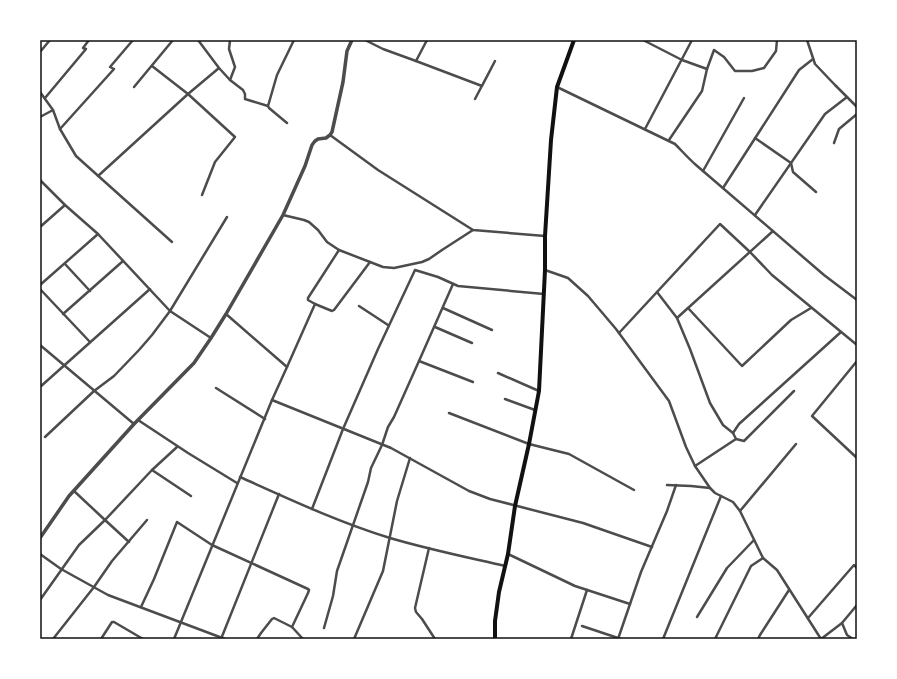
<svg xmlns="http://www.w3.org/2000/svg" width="897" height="679" font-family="Raleway,sans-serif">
  <rect width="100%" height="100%" fill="#fff"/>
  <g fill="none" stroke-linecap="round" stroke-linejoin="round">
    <!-- minor -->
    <g stroke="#4c4c4c" stroke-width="2.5">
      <polyline points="198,40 219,68 230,80 243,90 245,94 245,99 268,106 269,108 287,123"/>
      <polyline points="365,40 383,49 416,61 427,40"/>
      <polyline points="643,40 682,60 707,69"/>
      <polyline points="807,40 815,64 835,85 857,107"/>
      <polyline points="40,52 50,40"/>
      <polyline points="416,61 482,86 495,61 475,99"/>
      <polyline points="152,66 188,94 235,137 215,162 202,195"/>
      <polyline points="230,80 235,67 229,49 230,40"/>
      <polyline points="134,87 173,40"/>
      <path d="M 557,87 L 675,144 C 682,151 688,158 696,165 L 824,275 L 857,300"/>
      <polyline points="40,92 53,110 60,129 76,156 172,242"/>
      <polyline points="45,98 86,49 83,48 89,40"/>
      <polyline points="268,106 277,75 294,40"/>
      <polyline points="40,117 53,110"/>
      <polyline points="60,129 114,69 110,67 133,40"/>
      <polyline points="645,129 692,40"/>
      <polyline points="330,135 378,170 473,230 545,236"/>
      <polyline points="755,138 791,163 793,172 816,192"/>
      <polyline points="669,140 702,91 707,69 714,50 724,57 735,71 752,71 764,68 776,51 777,40"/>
      <polyline points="834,143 839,129 857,114"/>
      <polyline points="703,171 744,98"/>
      <polyline points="98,176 188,94 219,68"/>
      <polyline points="40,180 65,205 98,234 170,311 211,338"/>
      <polyline points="723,188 799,70 813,59"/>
      <polyline points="283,215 304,220 309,222 318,230 327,242 339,250 383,267 394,268 422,262 429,259 442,250 473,230"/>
      <polyline points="755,215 825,114 847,97"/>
      <polyline points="40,227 65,205"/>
      <polyline points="339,250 308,298 308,300 315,304 332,311 334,310 370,262"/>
      <polyline points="65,264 90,291"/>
      <polyline points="545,270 568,278 588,296 616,329 669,401 686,447 695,466 710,488"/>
      <polyline points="40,285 98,234"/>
      <polyline points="40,289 90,342"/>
      <polyline points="657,292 677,318 690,349 710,403 723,425 733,433 739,424 841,332"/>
      <polyline points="359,306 388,325"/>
      <polyline points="443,308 492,330"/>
      <polyline points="688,308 742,366 791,320 811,308"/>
      <polyline points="63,314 123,261"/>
      <polyline points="677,318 773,231"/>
      <polyline points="435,327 472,343"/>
      <polyline points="619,333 720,224 750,252 772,275 857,345"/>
      <polyline points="40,345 134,424"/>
      <polyline points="419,361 473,382"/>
      <polyline points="857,361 812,416 857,458"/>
      <polyline points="287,367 315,304"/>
      <polyline points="498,373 539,391"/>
      <polyline points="40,387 150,289"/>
      <polyline points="216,388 265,419"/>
      <polyline points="505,399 535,410"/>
      <polyline points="272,400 391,448 469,491 490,499 583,523 652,547"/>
      <polyline points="449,413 529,444 569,454 634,490"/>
      <polyline points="138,420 188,453 237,483"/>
      <polyline points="45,437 94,391 114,376 139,350 152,335 170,311 227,217"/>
      <polyline points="736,439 744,441 794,391"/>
      <polyline points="695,466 736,439 733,433"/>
      <polyline points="152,470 191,496"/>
      <path d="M 240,477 C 289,499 338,522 390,538 C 427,549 466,557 505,566"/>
      <polyline points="667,485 691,486 710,488 715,493 733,502 740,511 796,444"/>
      <polyline points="74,491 105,520 129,542"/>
      <polyline points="312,509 343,429 378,349 415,270 438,277 458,286 544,294"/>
      <polyline points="740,511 763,558 777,570 821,639"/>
      <polyline points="429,548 415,608 416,612 422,619 435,639"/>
      <polyline points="40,554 61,569 108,595 225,639"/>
      <polyline points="508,554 575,586 630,604"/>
      <polyline points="40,600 79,545 105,520 152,470 177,447"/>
      <polyline points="141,607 154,579 177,522 212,545 308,589 309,590 308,593 292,627"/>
      <polyline points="697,617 727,568 754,540"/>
      <polyline points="808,618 854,565 857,568"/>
      <polyline points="842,623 847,635 853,639"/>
      <polyline points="582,626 621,639"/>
      <polyline points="324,628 333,596 337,571 368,482 371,468 382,445 388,427 394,417 419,361 453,284"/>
      <polyline points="53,639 94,587 112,561 147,520"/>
      <polyline points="101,639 112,622 114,622 143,639"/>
      <polyline points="174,639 272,400 287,367 226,314"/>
      <polyline points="221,639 279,494"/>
      <polyline points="257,639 261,633 272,619 274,618 292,627 303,639"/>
      <polyline points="354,639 383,571 397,501 410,458"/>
      <polyline points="571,639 587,590"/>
      <polyline points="618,639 641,572 667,511 676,485"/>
      <polyline points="663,639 721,496"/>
      <polyline points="715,639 751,566 763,558"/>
      <polyline points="758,639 760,635 789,590"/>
      <polyline points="821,639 842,623 857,605"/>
    </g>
    <!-- tertiary -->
    <polyline stroke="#4c4c4c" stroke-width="3.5" points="40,538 69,496 134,424 194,363 211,338 226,314 283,215 305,166 312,145 315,141 318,139 326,138 330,135 332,132 343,82 347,51 352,40"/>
    <!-- primary -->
    <polyline stroke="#111" stroke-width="4" points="495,639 495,621 499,592 508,554 515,506 529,444 539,391 545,270 545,236 551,140 557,87 574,40"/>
  </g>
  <!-- border -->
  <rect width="897" height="679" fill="none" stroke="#ffffff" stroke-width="82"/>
  <rect x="41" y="41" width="815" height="597" fill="none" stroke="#111" stroke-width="1.5"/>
</svg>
